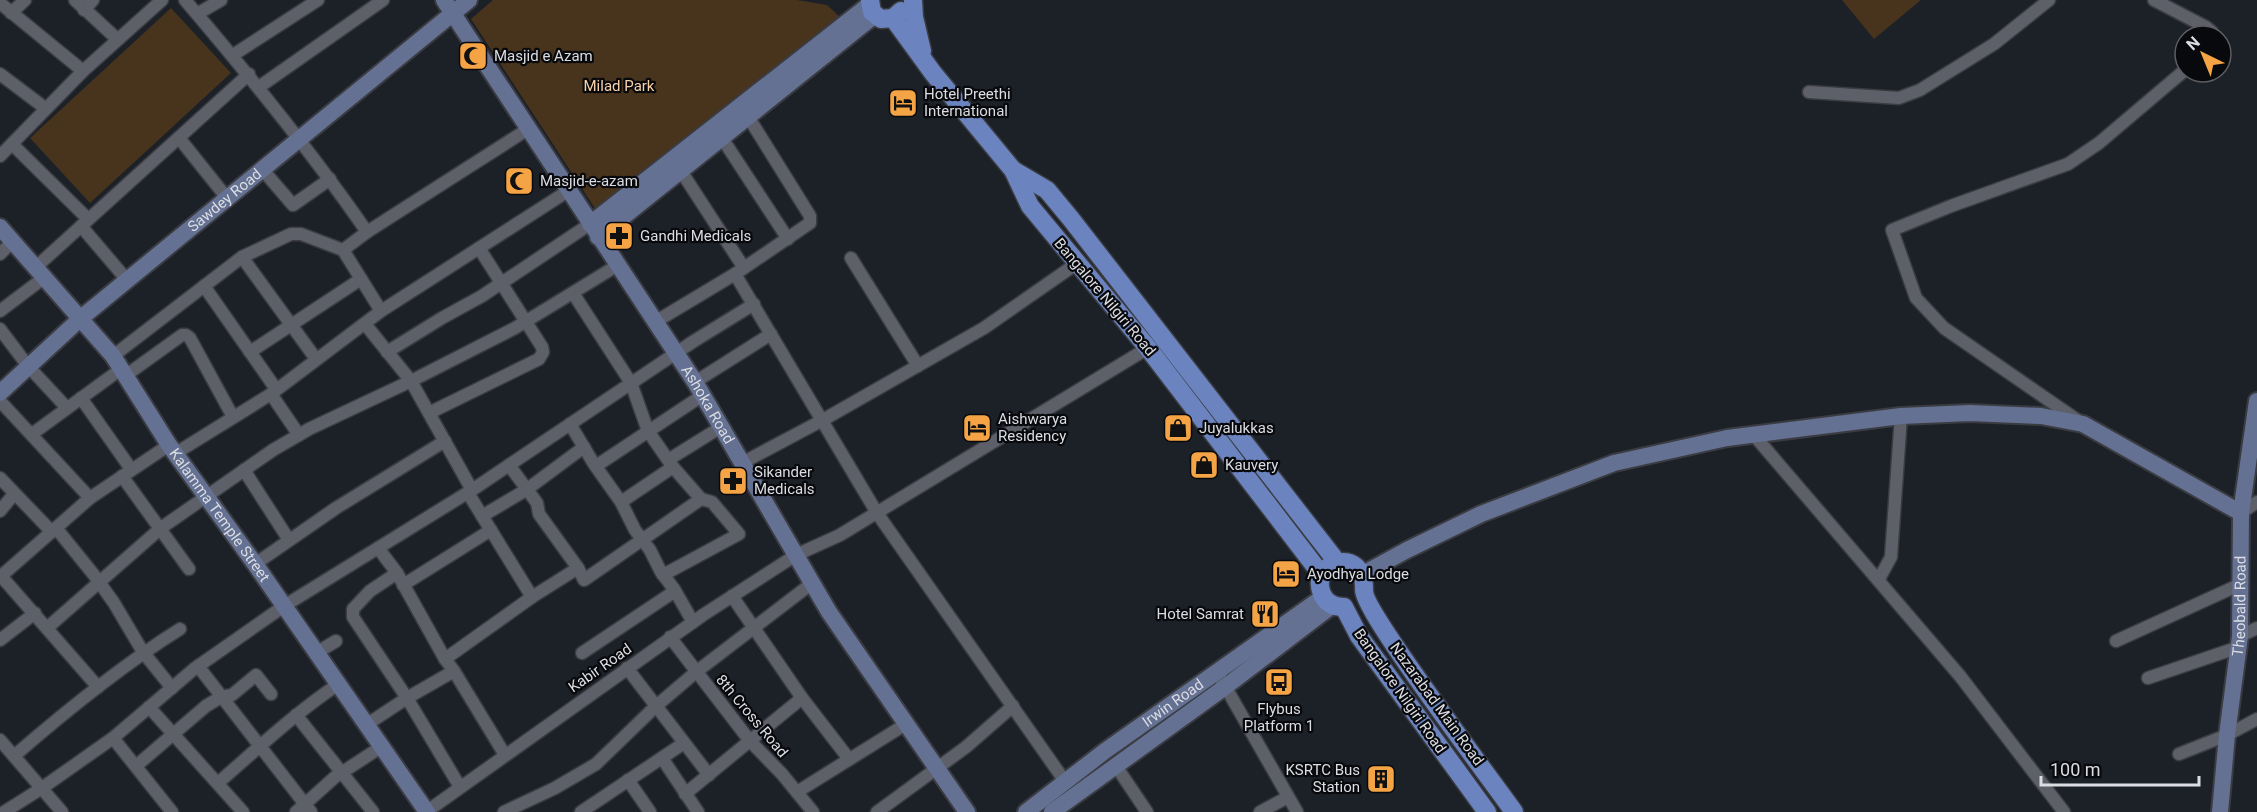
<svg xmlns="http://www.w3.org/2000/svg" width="2257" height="812" font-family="Roboto,sans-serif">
  <rect width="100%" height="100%" fill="#1c2027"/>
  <!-- green -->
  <g fill="#48331c">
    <polygon points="493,0 797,0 827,5 842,19 598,213 471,19"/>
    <polygon points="1842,0 1921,0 1874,39"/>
    <polygon points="171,8 231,73 90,203 30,138"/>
  </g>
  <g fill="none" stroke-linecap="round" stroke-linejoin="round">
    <!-- street casing -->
    <g stroke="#3a3c42" stroke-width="15">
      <g id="street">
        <polyline points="75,0 117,39"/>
        <path d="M 185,0 C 249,75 311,151 367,232"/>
        <polyline points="2154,0 2206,27 2212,32 2213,36"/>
        <polyline points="0,3 83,71"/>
        <polyline points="84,10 93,0"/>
        <polyline points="11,13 25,0"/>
        <polyline points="197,14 221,0"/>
        <polyline points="233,55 318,0"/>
        <polyline points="0,74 45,108"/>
        <polyline points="259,87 383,0"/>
        <polyline points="1809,92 1899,98 1920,90 1994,44 2049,0"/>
        <polyline points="179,138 227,198"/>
        <polyline points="722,138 788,239"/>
        <polyline points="12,144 88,219"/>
        <polyline points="0,156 83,71 162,0"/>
        <polyline points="262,169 293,205 330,179"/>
        <polyline points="681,171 744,268"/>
        <polyline points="81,226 127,280"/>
        <polyline points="343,250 367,232 528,129"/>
        <polyline points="0,254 13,241"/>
        <polyline points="242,257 316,359"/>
        <polyline points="851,258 918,366"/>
        <polyline points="36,267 249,74"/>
        <polyline points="735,274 877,513 1064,780"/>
        <polyline points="204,286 276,389"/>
        <polyline points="573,293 631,383 648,431 668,460"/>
        <polyline points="0,311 45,277"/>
        <polyline points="655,322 735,274 810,223 810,216 744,110"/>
        <polyline points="365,324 411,381 472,490"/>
        <polyline points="0,329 28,366 67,408"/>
        <polyline points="250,352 361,279"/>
        <polyline points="387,352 442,318 482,296 590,224"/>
        <polyline points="113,356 242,257 291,234 301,234 343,250 381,311"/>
        <polyline points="125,376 182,335 186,335 190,338 233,417"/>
        <polyline points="695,382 771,334"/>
        <polyline points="271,394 299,435"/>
        <polyline points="81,398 131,469"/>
        <polyline points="0,401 90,498"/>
        <polyline points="429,413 539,359 543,352 542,347 479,248"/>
        <polyline points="2080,422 1944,328 1916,298 1892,230 1951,206 2068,164 2099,143 2185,70"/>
        <polyline points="570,424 594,464 621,502 635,530 650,550 661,572 674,589 693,622"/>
        <polyline points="32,434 121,369"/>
        <polyline points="1753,434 1960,676 2064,812"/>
        <polyline points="176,453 271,394 381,311 568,191"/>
        <polyline points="742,463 821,421 984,328 1076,264"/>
        <polyline points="509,465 537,503 539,514 578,568 532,597"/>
        <polyline points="596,466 703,395"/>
        <polyline points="673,467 701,499"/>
        <polyline points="244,470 289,540"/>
        <polyline points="122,476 189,569"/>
        <polyline points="0,478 52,532"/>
        <polyline points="621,502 673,467 668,460 721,427"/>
        <polyline points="0,511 14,494"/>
        <polyline points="2241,513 2257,502"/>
        <polyline points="482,516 526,490 584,447"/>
        <polyline points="56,528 94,575 114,603 143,652 172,688"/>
        <polyline points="378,548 397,573 445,659"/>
        <polyline points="255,564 336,508 445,441"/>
        <polyline points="578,568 584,580 701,499 712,502 739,534 663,575"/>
        <polyline points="397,573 370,591 353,609 353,617 407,698 460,787"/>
        <polyline points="1,576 98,687"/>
        <polyline points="0,577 90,498 169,445"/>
        <polyline points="1879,579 1891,557 1901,416"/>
        <polyline points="403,585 491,530"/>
        <polyline points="732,596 802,698 849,759"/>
        <polyline points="47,628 161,528 273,450 309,429 411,381 515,328 618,265"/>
        <polyline points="2240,636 2257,628"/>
        <polyline points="670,637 750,741 782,774 813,812"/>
        <polyline points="0,640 35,613"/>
        <polyline points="2116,641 2241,584"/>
        <polyline points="316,653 336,641"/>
        <polyline points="582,653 675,591"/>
        <polyline points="198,666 311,812"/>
        <polyline points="627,668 709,775"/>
        <polyline points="454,671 445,659 532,597 468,493"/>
        <polyline points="1217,672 1297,812"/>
        <polyline points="2148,678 2239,647"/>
        <polyline points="149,707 243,812"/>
        <polyline points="296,715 373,812"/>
        <polyline points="366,725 407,698 454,671 505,755"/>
        <polyline points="113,738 172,812"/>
        <polyline points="0,740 62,812"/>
        <polyline points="2179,754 2227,735 2257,719"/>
        <path d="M 14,756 C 67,710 121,666 180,629"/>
        <polyline points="662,758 698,812"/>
        <polyline points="136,766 206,706 221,697 232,695 256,675 271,694"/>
        <polyline points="1116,766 1147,812"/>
        <polyline points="628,780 650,812"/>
        <path d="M 218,783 C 257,749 294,714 337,685"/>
        <polyline points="797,792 906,724"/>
        <polyline points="685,794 802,698"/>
        <polyline points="4,812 42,788 113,738 194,669 284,606 472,490 694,341 754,304"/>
        <polyline points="296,812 335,777 381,747"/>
        <polyline points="426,812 703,615 796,555 840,535 1148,348"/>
        <polyline points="504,812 555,788 596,764 655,707 696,672 811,584"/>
        <polyline points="581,812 684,743"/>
        <polyline points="877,812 966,747 1013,706"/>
        <polyline points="1260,812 1288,797"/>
      </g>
    </g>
    <!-- secondary casing -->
    <g stroke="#3a3c42" stroke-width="20">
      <g id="secondary">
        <path id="s1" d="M 444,0 L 695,382 L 829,612 L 967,812"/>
        <polyline points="590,224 870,4"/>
        <path id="s2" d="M 0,227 L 113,356 L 169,445 L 255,564 L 427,812"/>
        <polyline points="598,237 875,15"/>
        <path id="s3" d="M 0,393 L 81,318 L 469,0"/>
        <polyline points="1363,574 1407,550 1481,514 1614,463 1727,438 1901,416 1970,413 2041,416 2083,424 2241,513"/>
        <path id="s4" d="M 1026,812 L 1105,751 L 1323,597"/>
        <polyline points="1052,812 1225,687 1333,605"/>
        <path id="s5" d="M 2220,812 L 2227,735 L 2240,636 L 2241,513 L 2257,401"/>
      </g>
    </g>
    <!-- primary casing -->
    <g stroke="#3a3c42" stroke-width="21">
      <g id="primary">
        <polyline points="870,0 872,12 881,19 893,18 901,11"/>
        <polyline points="913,0 914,17 922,51"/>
        <polyline points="893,18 933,73 1013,170 1030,206 1148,348 1321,574"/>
        <polyline points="1013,170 1047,190 1071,219 1337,562"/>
        <path d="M 1487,812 L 1359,636 L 1344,607 C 1334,607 1326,603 1322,594 C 1308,560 1366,545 1364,590 C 1363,611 1493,782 1514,812"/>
      </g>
    </g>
    <!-- street -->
    <use href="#street" stroke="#5d6069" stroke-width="12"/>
    <!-- secondary -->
    <use href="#secondary" stroke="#647193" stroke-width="16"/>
    <!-- primary -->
    <use href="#primary" stroke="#6b83be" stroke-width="18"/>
  </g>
  <!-- icons -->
  <defs>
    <g id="mosque-square" transform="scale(1.5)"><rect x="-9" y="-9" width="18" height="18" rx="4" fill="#f4a444" stroke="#08090c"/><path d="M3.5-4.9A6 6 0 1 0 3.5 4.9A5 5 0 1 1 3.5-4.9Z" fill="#111"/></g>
    <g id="hotel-square" transform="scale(1.5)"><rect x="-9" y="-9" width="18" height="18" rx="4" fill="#f4a444" stroke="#08090c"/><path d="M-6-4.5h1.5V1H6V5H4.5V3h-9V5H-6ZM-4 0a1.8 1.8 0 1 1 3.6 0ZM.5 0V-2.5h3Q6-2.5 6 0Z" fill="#111"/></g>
    <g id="pharmacy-square" transform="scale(1.5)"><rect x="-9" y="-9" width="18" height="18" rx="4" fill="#f4a444" stroke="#08090c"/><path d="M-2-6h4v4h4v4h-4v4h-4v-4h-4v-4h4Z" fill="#111"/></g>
    <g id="shop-square" transform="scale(1.5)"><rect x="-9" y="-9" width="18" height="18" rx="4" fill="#f4a444" stroke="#08090c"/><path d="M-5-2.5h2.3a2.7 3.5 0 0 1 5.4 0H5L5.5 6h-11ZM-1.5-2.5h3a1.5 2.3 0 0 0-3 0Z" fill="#111"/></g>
    <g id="restaurant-square" transform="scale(1.5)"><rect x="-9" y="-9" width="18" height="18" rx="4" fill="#f4a444" stroke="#08090c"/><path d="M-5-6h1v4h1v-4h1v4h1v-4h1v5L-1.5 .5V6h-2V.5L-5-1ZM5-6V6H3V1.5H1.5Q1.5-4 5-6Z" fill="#111"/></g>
    <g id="bus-square" transform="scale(1.5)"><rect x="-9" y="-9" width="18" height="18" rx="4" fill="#f4a444" stroke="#08090c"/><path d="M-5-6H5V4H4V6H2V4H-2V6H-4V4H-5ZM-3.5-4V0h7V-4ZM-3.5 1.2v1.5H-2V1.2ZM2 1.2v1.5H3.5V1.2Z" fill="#111"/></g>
    <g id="building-square" transform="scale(1.5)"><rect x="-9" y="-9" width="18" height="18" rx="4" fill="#f4a444" stroke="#08090c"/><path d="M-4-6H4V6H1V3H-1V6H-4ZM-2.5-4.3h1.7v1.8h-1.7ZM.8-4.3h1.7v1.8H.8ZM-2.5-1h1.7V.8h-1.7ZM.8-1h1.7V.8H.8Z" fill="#111"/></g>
  </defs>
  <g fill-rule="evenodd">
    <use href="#mosque-square" x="473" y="56"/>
    <use href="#hotel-square" x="903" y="103"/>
    <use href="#mosque-square" x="519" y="181"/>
    <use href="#pharmacy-square" x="619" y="236"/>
    <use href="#hotel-square" x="977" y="428"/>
    <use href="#shop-square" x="1178" y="428"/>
    <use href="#shop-square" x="1204" y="465"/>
    <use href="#pharmacy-square" x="733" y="481"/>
    <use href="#hotel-square" x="1286" y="574"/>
    <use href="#restaurant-square" x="1265" y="614"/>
    <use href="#bus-square" x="1279" y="682"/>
    <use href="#building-square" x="1381" y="779"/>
  </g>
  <g text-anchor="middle" stroke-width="4.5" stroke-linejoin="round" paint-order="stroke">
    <!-- poi labels -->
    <g font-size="15" fill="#dbdde2" stroke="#08090c" text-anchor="start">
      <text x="494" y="61">Masjid e Azam</text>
      <text x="924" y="99">Hotel Preethi<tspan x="924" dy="17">International</tspan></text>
      <text x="540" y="186">Masjid-e-azam</text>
      <text x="640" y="241">Gandhi Medicals</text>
      <text x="998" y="424">Aishwarya<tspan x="998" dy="17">Residency</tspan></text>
      <text x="1199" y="433">Juyalukkas</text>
      <text x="1225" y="470">Kauvery</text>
      <text x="754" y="477">Sikander<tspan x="754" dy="17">Medicals</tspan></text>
      <text x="1307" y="579">Ayodhya Lodge</text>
      <text x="1244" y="619" text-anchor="end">Hotel Samrat</text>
      <text x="1279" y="714" text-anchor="middle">Flybus<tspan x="1279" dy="17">Platform 1</tspan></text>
      <text x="1360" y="775" text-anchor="end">KSRTC Bus<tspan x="1360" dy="17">Station</tspan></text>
    </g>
    <!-- park labels -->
    <g font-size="15" fill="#f8d1a9" stroke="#08090c">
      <text x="619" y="91">Milad Park</text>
    </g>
    <!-- street labels -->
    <g font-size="15" fill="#dbdde2" stroke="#08090c">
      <text dy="5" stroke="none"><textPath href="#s3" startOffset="296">Sawdey Road</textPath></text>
      <text transform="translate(1105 297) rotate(50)" y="5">Bangalore Nilgiri Road</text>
      <text dy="5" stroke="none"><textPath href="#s1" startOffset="483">Ashoka Road</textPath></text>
      <text dy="5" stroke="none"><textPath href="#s2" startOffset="363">Kalamma Temple Street</textPath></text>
      <text dy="5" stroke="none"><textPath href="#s5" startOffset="207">Theobald Road</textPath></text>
      <text transform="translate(600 668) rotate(-35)" y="5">Kabir Road</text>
      <text transform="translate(1400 691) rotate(55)" y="5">Bangalore Nilgiri Road</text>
      <text dy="5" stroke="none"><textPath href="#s4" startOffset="183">Irwin Road</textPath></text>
      <text transform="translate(1437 704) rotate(54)" y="5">Nazarabad Main Road</text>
      <text transform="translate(752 716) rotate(50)" y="5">8th Cross Road</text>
    </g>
  </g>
  <!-- north arrow -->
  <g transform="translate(2203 54) rotate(317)"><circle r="28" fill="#08090c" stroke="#5c5e62" stroke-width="1.5"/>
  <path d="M0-4.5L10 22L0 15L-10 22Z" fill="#f4a444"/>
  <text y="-9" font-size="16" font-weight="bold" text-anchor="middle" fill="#dbdde2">N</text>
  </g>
  <!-- scale -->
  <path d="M2041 776v9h158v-9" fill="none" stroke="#dbdde2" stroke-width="3"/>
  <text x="2050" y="776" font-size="18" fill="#dbdde2" stroke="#08090c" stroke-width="4.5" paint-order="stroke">100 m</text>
</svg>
